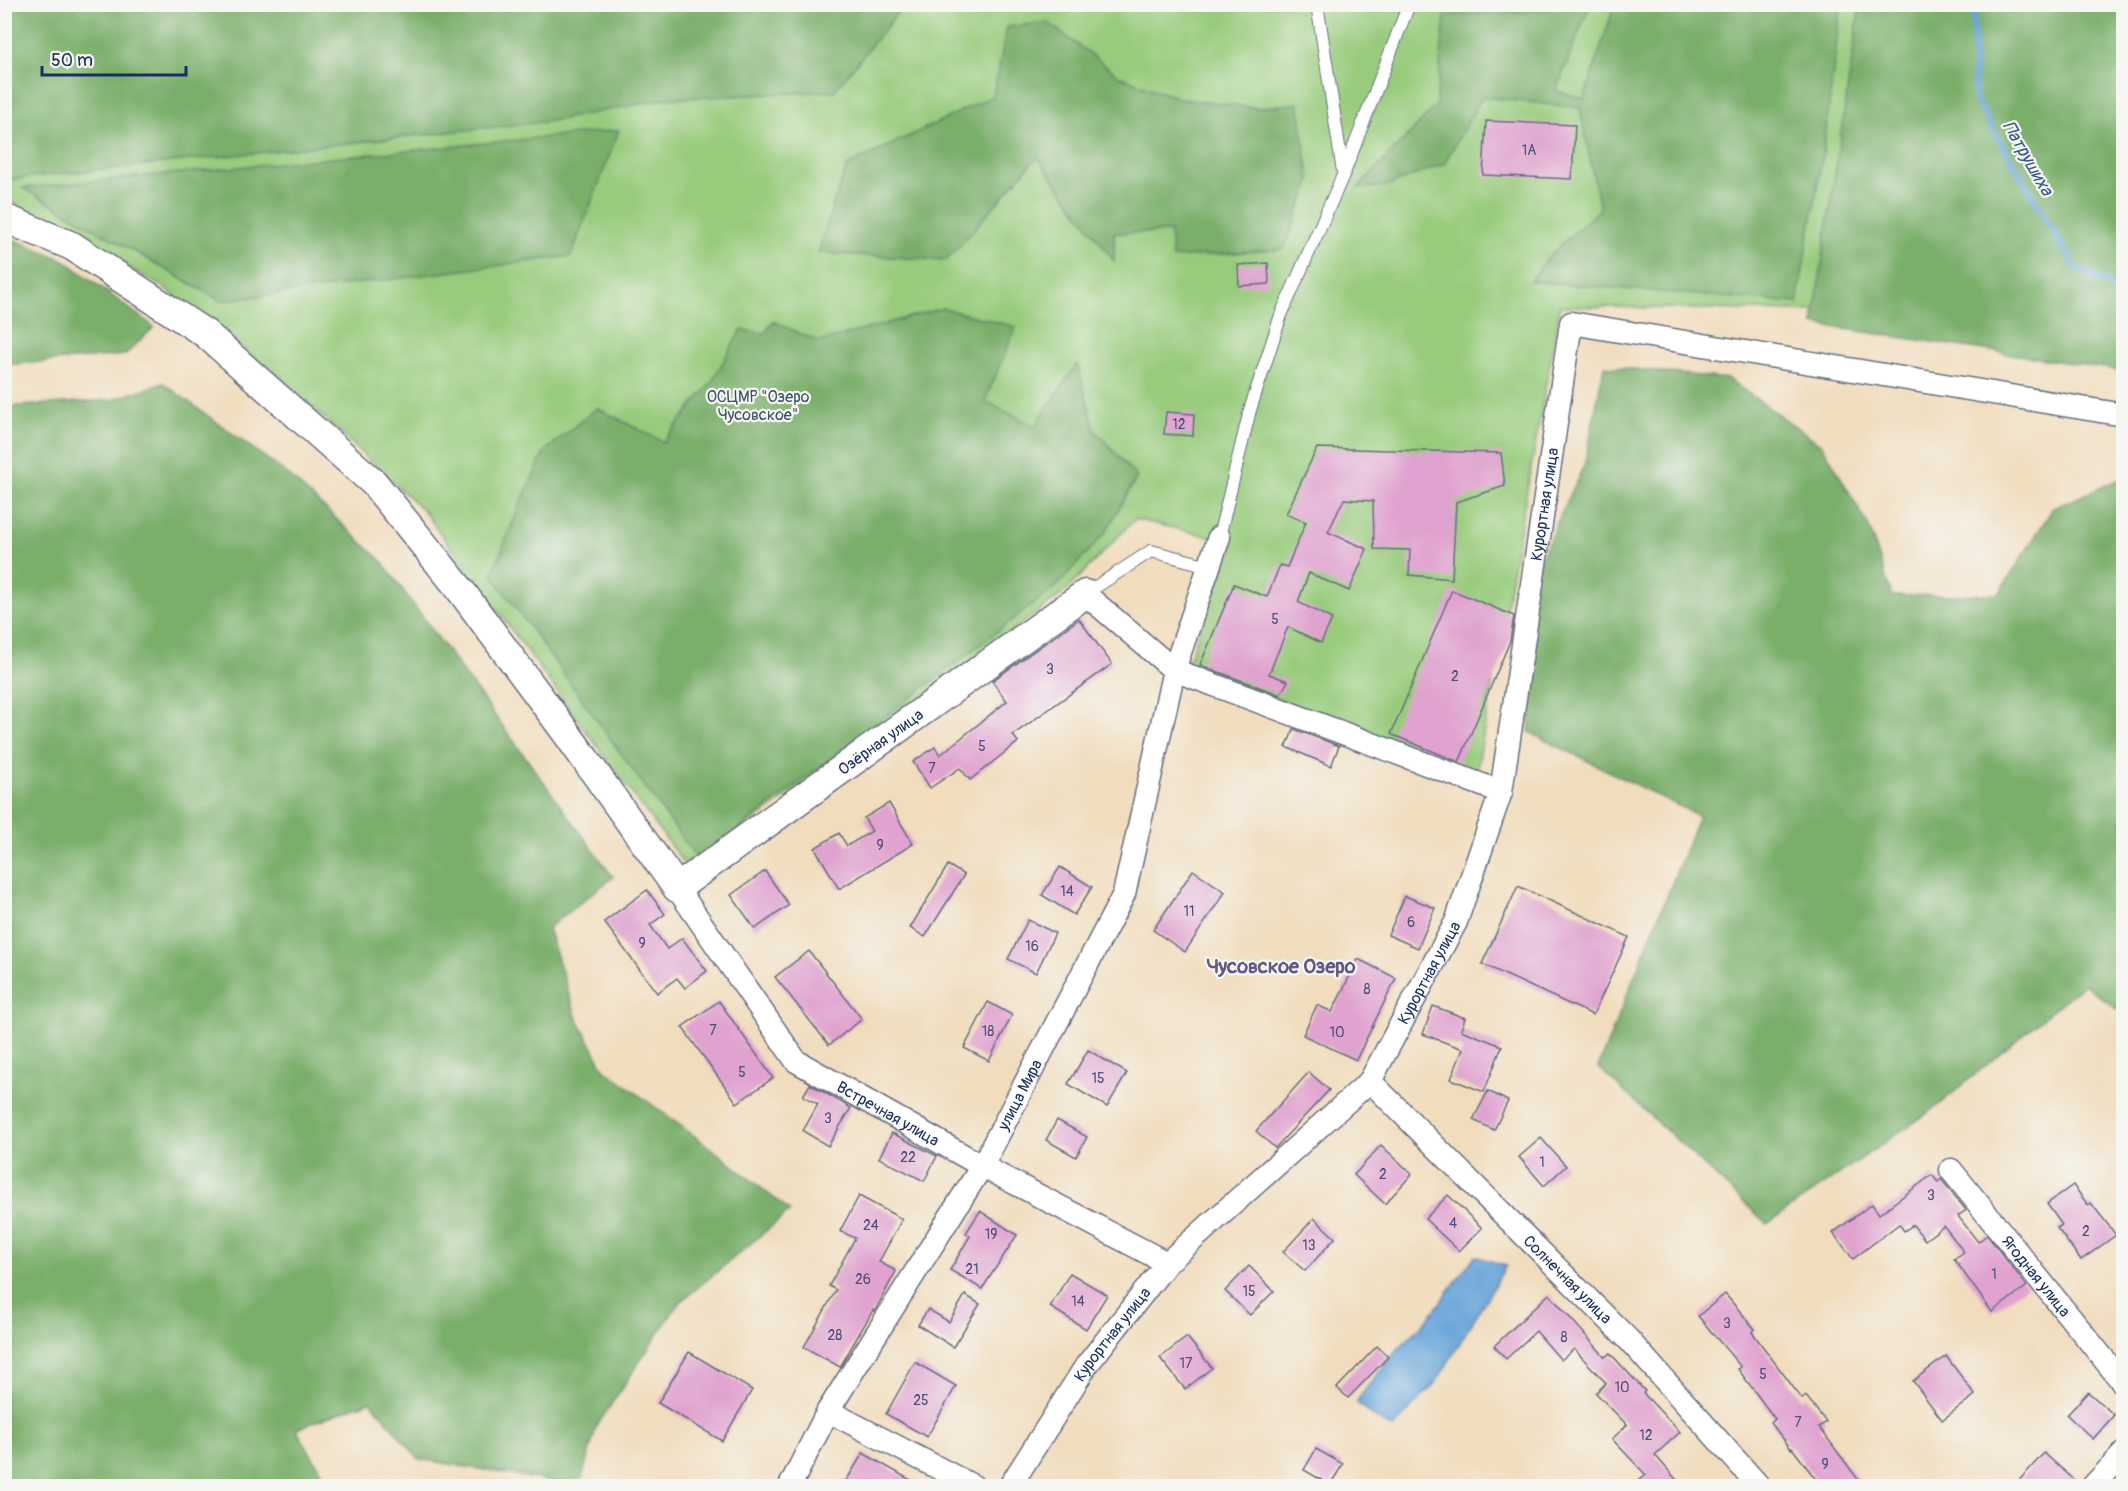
<svg xmlns="http://www.w3.org/2000/svg" width="2128" height="1491" font-family="Pangolin,sans-serif">
  <rect width="100%" height="100%" fill="#f6f6f2"/>
  <filter id="ink" filterUnits="userSpaceOnUse"><feTurbulence type="fractalNoise" baseFrequency=".0167" numOctaves="2"/><feDisplacementMap in="SourceGraphic" scale="12" xChannelSelector="R" yChannelSelector="G"/><feConvolveMatrix kernelMatrix="1 2 1 2 8 2 1 2 1" color-interpolation-filters="sRGB"/></filter>
  <filter id="wash" filterUnits="userSpaceOnUse"><feTurbulence type="fractalNoise" baseFrequency=".008" numOctaves="4" result="noise"/><feDisplacementMap in="SourceGraphic" scale="24" xChannelSelector="R" yChannelSelector="G"/><feGaussianBlur stdDeviation="1.35" result="paint"/><feColorMatrix in="noise" values="0 0 0 0 0 0 0 0 0 0 0 0 0 0 0 0 0 1.4 0 .05"/><feComposite in="paint" operator="in"/></filter>
  <g filter="url(#wash)">
    <rect width="100%" height="100%" fill="#f1ddbe"/>
    <!-- green -->
    <polygon fill="#98cb7b" stroke="#5a7d6c" stroke-width="1.5" points="891,5 1932,5 1899,313 1560,306 1476,775 1187,664 1233,542 1135,519 1064,593 688,869 424,511 284,381 163,287 8,200 5,191 4,164"/>
    <!-- forest -->
    <g fill="#7aaf6b" stroke="#4a6f64" stroke-width="1.5">
      <polygon points="4,5 5,4 904,5 834,91 664,99 551,121 5,180"/>
      <polygon points="1728,5 1841,5 1823,155 1797,303 1530,281 1552,253 1600,209 1580,108 1482,97 1444,164 1384,187 1358,188 1436,106 1445,15 1589,7 1556,91 1584,99 1614,7 1725,8"/>
      <polygon points="1860,5 2123,5 2123,371 1813,324"/>
      <polygon points="1047,22 1121,77 1181,99 1258,108 1298,103 1310,182 1284,249 1172,258 1170,232 1114,233 1114,261 1037,157 947,260 818,253 834,201 848,165 993,96 1007,27"/>
      <polygon points="619,130 571,256 221,301 23,188"/>
      <polygon points="5,236 64,260 154,327 125,355 5,365"/>
      <polygon points="942,308 1016,327 985,401 1035,426 1077,364 1095,430 1137,477 1105,533 1058,585 698,860 492,575 521,502 545,451 597,408 663,442 711,383 741,330 765,333 773,321 819,342"/>
      <polygon points="1604,366 1728,379 1823,446 1869,527 1892,596 1999,594 2053,508 2123,478 2123,1014 2084,984 1936,1107 1767,1224 1598,1067 1699,816 1529,732 1533,634 1531,579 1585,463"/>
      <polygon points="163,383 285,472 381,560 613,877 548,928 576,1016 604,1069 716,1152 790,1211 678,1304 596,1427 580,1486 419,1459 370,1401 296,1429 330,1486 5,1486 5,407 111,400"/>
    </g>
    <!-- water -->
    <polygon fill="#68a4d9" stroke="#426a9c" stroke-width="1.5" points="1475,1256 1506,1266 1437,1381 1393,1428 1381,1422 1356,1402 1391,1356 1428,1319"/>
    <g fill="none" stroke-linecap="round" stroke-linejoin="round">
      <!-- stream -->
      <polyline stroke="#68a4d9" stroke-width="6" points="1973,4 1975,98 2075,268 2124,291"/>
    </g>
    <g id="blocks">
      <!-- building -->
      <g fill="#e0a3cf">
        <polygon points="1486,121 1575,125 1572,179 1483,175"/>
        <polygon points="1268,263 1269,284 1239,286 1238,265"/>
        <polygon points="1166,412 1194,414 1193,436 1164,434"/>
        <polygon points="1317,448 1501,453 1505,486 1456,502 1452,579 1409,575 1410,550 1374,549 1373,501 1344,499 1328,532 1367,549 1349,591 1309,573 1298,602 1332,619 1321,643 1288,627 1269,674 1288,681 1280,695 1200,665 1234,584 1267,597 1280,565 1287,567 1306,522 1286,514"/>
        <polygon points="1452,590 1514,616 1510,641 1459,762 1391,734"/>
        <polygon points="1079,619 1112,664 1013,735 1018,742 970,780 960,768 930,788 913,762 935,747 940,755 1007,701 992,681"/>
        <polygon points="1294,729 1339,746 1331,766 1286,747"/>
        <polygon points="889,803 913,844 839,889 815,848 839,833 847,846 872,831 864,818"/>
        <polygon points="948,865 964,875 925,937 910,928"/>
        <polygon points="1060,867 1092,887 1074,915 1042,895"/>
        <polygon points="1193,870 1225,892 1185,952 1153,930"/>
        <polygon points="765,871 789,905 755,929 731,895"/>
        <polygon points="1518,886 1629,937 1593,1015 1482,964"/>
        <polygon points="647,890 665,914 650,925 667,949 682,938 707,971 685,988 677,978 657,993 604,922"/>
        <polygon points="1405,896 1435,908 1418,948 1388,935"/>
        <polygon points="1028,920 1055,933 1036,973 1008,959"/>
        <polygon points="809,951 862,1019 829,1045 775,977"/>
        <polygon points="1358,959 1396,978 1356,1060 1303,1035 1317,1005 1332,1012"/>
        <polygon points="719,1001 773,1078 737,1103 682,1027"/>
        <polygon points="988,1002 1012,1015 989,1061 964,1048"/>
        <polygon points="1433,1006 1465,1018 1461,1030 1502,1046 1484,1092 1451,1079 1463,1049 1423,1034"/>
        <polygon points="1088,1050 1127,1073 1107,1107 1068,1084"/>
        <polygon points="1309,1072 1329,1090 1275,1148 1256,1131"/>
        <polygon points="810,1084 851,1108 828,1146 803,1131 818,1104 803,1096"/>
        <polygon points="1488,1091 1508,1101 1494,1130 1473,1120"/>
        <polygon points="1057,1120 1087,1137 1076,1157 1046,1140"/>
        <polygon points="892,1133 937,1156 924,1181 879,1158"/>
        <polygon points="1541,1138 1566,1166 1544,1186 1519,1157"/>
        <polygon points="1381,1145 1412,1174 1385,1204 1354,1175"/>
        <polygon points="1932,1175 1938,1182 1941,1179 1966,1210 1958,1216 1978,1242 1987,1235 2027,1286 1992,1312 1954,1259 1964,1252 1944,1226 1925,1240 1913,1225 1904,1231 1899,1224 1853,1259 1833,1233 1872,1204 1879,1214"/>
        <polygon points="2073,1185 2088,1205 2091,1203 2116,1235 2081,1260 2057,1228 2062,1225 2047,1204"/>
        <polygon points="1448,1195 1482,1228 1459,1251 1425,1219"/>
        <polygon points="859,1196 902,1219 879,1262 896,1271 875,1311 873,1310 840,1367 804,1347 836,1290 829,1286 855,1238 840,1231"/>
        <polygon points="980,1211 1017,1235 982,1289 950,1270 970,1236 966,1233"/>
        <polygon points="1314,1218 1335,1238 1305,1271 1283,1252"/>
        <polygon points="1249,1266 1274,1291 1250,1315 1225,1291"/>
        <polygon points="1070,1273 1107,1295 1086,1329 1050,1307"/>
        <polygon points="1549,1294 1605,1357 1610,1353 1645,1391 1643,1393 1680,1432 1655,1455 1682,1486 1633,1486 1646,1475 1612,1439 1627,1425 1596,1393 1606,1383 1574,1349 1561,1360 1536,1331 1506,1359 1494,1346"/>
        <polygon points="1725,1294 1755,1329 1752,1332 1802,1399 1806,1396 1826,1422 1819,1427 1863,1486 1821,1486 1792,1448 1791,1449 1771,1423 1775,1419 1738,1369 1741,1367 1698,1316"/>
        <polygon points="965,1295 980,1304 953,1347 918,1325 928,1309 949,1322"/>
        <polygon points="1187,1337 1212,1368 1185,1389 1160,1358"/>
        <polygon points="1377,1346 1388,1357 1348,1398 1337,1388"/>
        <polygon points="689,1352 752,1390 722,1441 658,1403"/>
        <polygon points="1946,1356 1975,1395 1942,1420 1913,1381"/>
        <polygon points="915,1362 956,1386 927,1437 886,1414"/>
        <polygon points="2088,1392 2114,1415 2093,1439 2067,1415"/>
        <polygon points="1316,1449 1343,1464 1330,1485 1304,1470"/>
        <polygon points="863,1453 921,1486 843,1486"/>
        <polygon points="2044,1453 2080,1485 2080,1486 2014,1486"/>
      </g>
    </g>
  </g>
  <g filter="url(#ink)">
    <use href="#blocks" fill-opacity="0" stroke="#666c80" stroke-width="1.5"/>
    <g fill="none" stroke-linecap="round" stroke-linejoin="round">
      <!-- service casing -->
      <g stroke="#666c80" stroke-width="14">
        <g id="service">
          <polyline points="1317,4 1343,172"/>
          <polyline points="1219,537 1250,410 1281,315 1344,173 1409,4"/>
          <polyline points="1085,594 1151,551 1209,566"/>
        </g>
      </g>
      <!-- minor casing -->
      <g stroke="#666c80" stroke-width="25">
        <g id="minor">
          <polyline points="1085,594 1174,670 1501,792"/>
          <path id="s1" d="M 677,888 L 796,1061 L 982,1166 L 1167,1263"/>
          <path id="s2" d="M 1370,1081 L 1628,1339 L 1759,1486"/>
          <path id="s3" d="M 1951,1170 L 2124,1384"/>
          <polyline points="828,1411 973,1486"/>
          <path id="s4" d="M 790,1486 L 828,1411 L 982,1166 L 1124,894 L 1174,670 L 1219,537"/>
          <path id="s5" d="M 1010,1486 L 1086,1366 L 1167,1263 L 1370,1081 L 1456,922 L 1501,792 L 1571,323 L 2124,415"/>
          <polyline points="2093,1486 2124,1453"/>
        </g>
      </g>
      <!-- tertiary casing -->
      <g stroke="#666c80" stroke-width="31">
        <g id="tertiary">
          <path id="s6" d="M 4,218 L 72,246 L 206,334 L 374,483 L 459,588 L 565,731 L 677,888 L 1085,594"/>
        </g>
      </g>
      <!-- service -->
      <use href="#service" stroke="#fff" stroke-width="12"/>
      <!-- minor -->
      <use href="#minor" stroke="#fff" stroke-width="22"/>
      <!-- tertiary -->
      <use href="#tertiary" stroke="#fff" stroke-width="28"/>
    </g>
  </g>
  <g text-anchor="middle" stroke-width="4.5" stroke-linejoin="round" paint-order="stroke">
    <!-- number labels -->
    <g font-size="14" fill="#4c4c7a">
      <text x="1529" y="155">1А</text>
      <text x="1179" y="429">12</text>
      <text x="1275" y="624">5</text>
      <text x="1050" y="674">3</text>
      <text x="1455" y="681">2</text>
      <text x="982" y="751">5</text>
      <text x="932" y="773">7</text>
      <text x="880" y="850">9</text>
      <text x="1067" y="896">14</text>
      <text x="1189" y="916">11</text>
      <text x="1411" y="927">6</text>
      <text x="642" y="948">9</text>
      <text x="1032" y="951">16</text>
      <text x="1367" y="994">8</text>
      <text x="713" y="1035">7</text>
      <text x="988" y="1036">18</text>
      <text x="1337" y="1037">10</text>
      <text x="742" y="1077">5</text>
      <text x="1098" y="1083">15</text>
      <text x="828" y="1123">3</text>
      <text x="908" y="1162">22</text>
      <text x="1542" y="1167">1</text>
      <text x="1383" y="1179">2</text>
      <text x="1931" y="1200">3</text>
      <text x="1453" y="1228">4</text>
      <text x="871" y="1230">24</text>
      <text x="2086" y="1236">2</text>
      <text x="991" y="1239">19</text>
      <text x="1309" y="1250">13</text>
      <text x="972" y="1274">21</text>
      <text x="1994" y="1279">1</text>
      <text x="863" y="1284">26</text>
      <text x="1249" y="1296">15</text>
      <text x="1078" y="1306">14</text>
      <text x="1727" y="1328">3</text>
      <text x="835" y="1340">28</text>
      <text x="1564" y="1342">8</text>
      <text x="1186" y="1368">17</text>
      <text x="1763" y="1379">5</text>
      <text x="1622" y="1392">10</text>
      <text x="921" y="1405">25</text>
      <text x="1798" y="1427">7</text>
      <text x="1646" y="1440">12</text>
      <text x="1825" y="1469">9</text>
    </g>
    <!-- park labels -->
    <g font-size="16" fill="#3a5665" stroke="#f6f6f2">
      <text x="758" y="402">ОСЦМР "Озеро<tspan x="758" dy="18">Чусовское"</tspan></text>
    </g>
    <!-- street labels -->
    <g font-size="16" fill="#1b2f5e" stroke="#f6f6f2">
      <text dy="6" stroke="none"><textPath href="#s5" startOffset="1155">Курортная улица</textPath></text>
      <text dy="6" stroke="none"><textPath href="#s6" startOffset="1215">Озёрная улица</textPath></text>
      <text dy="6" stroke="none"><textPath href="#s5" startOffset="669">Курортная улица</textPath></text>
      <text dy="6" stroke="none"><textPath href="#s4" startOffset="454">улица Мира</textPath></text>
      <text dy="6" stroke="none"><textPath href="#s1" startOffset="316">Встречная улица</textPath></text>
      <text dy="6" stroke="none"><textPath href="#s3" startOffset="136">Ягодная улица</textPath></text>
      <text dy="6" stroke="none"><textPath href="#s2" startOffset="280">Солнечная улица</textPath></text>
      <text dy="6" stroke="none"><textPath href="#s5" startOffset="183">Курортная улица</textPath></text>
    </g>
    <!-- water labels -->
    <g font-size="18" font-style="italic" fill="#365889" stroke="#f6f6f2">
      <text transform="translate(2028 158) rotate(60)" y="6">Патрушиха</text>
    </g>
    <!-- quarter labels -->
    <g font-size="20" font-weight="bold" fill="#605886" stroke="#f6f6f2">
      <text x="1281" y="973">Чусовское Озеро</text>
    </g>
  </g>
  <!-- margin -->
  <rect width="2128" height="1491" fill="none" stroke="#f6f6f2" stroke-width="24"/>
  <!-- scale -->
  <path d="M42 66v9h144v-9" fill="none" stroke="#1b2f5e" stroke-width="3"/>
  <text x="51" y="66" font-size="18" fill="#1b2f5e" stroke="#f6f6f2" stroke-width="4.5" paint-order="stroke">50 m</text>
</svg>
